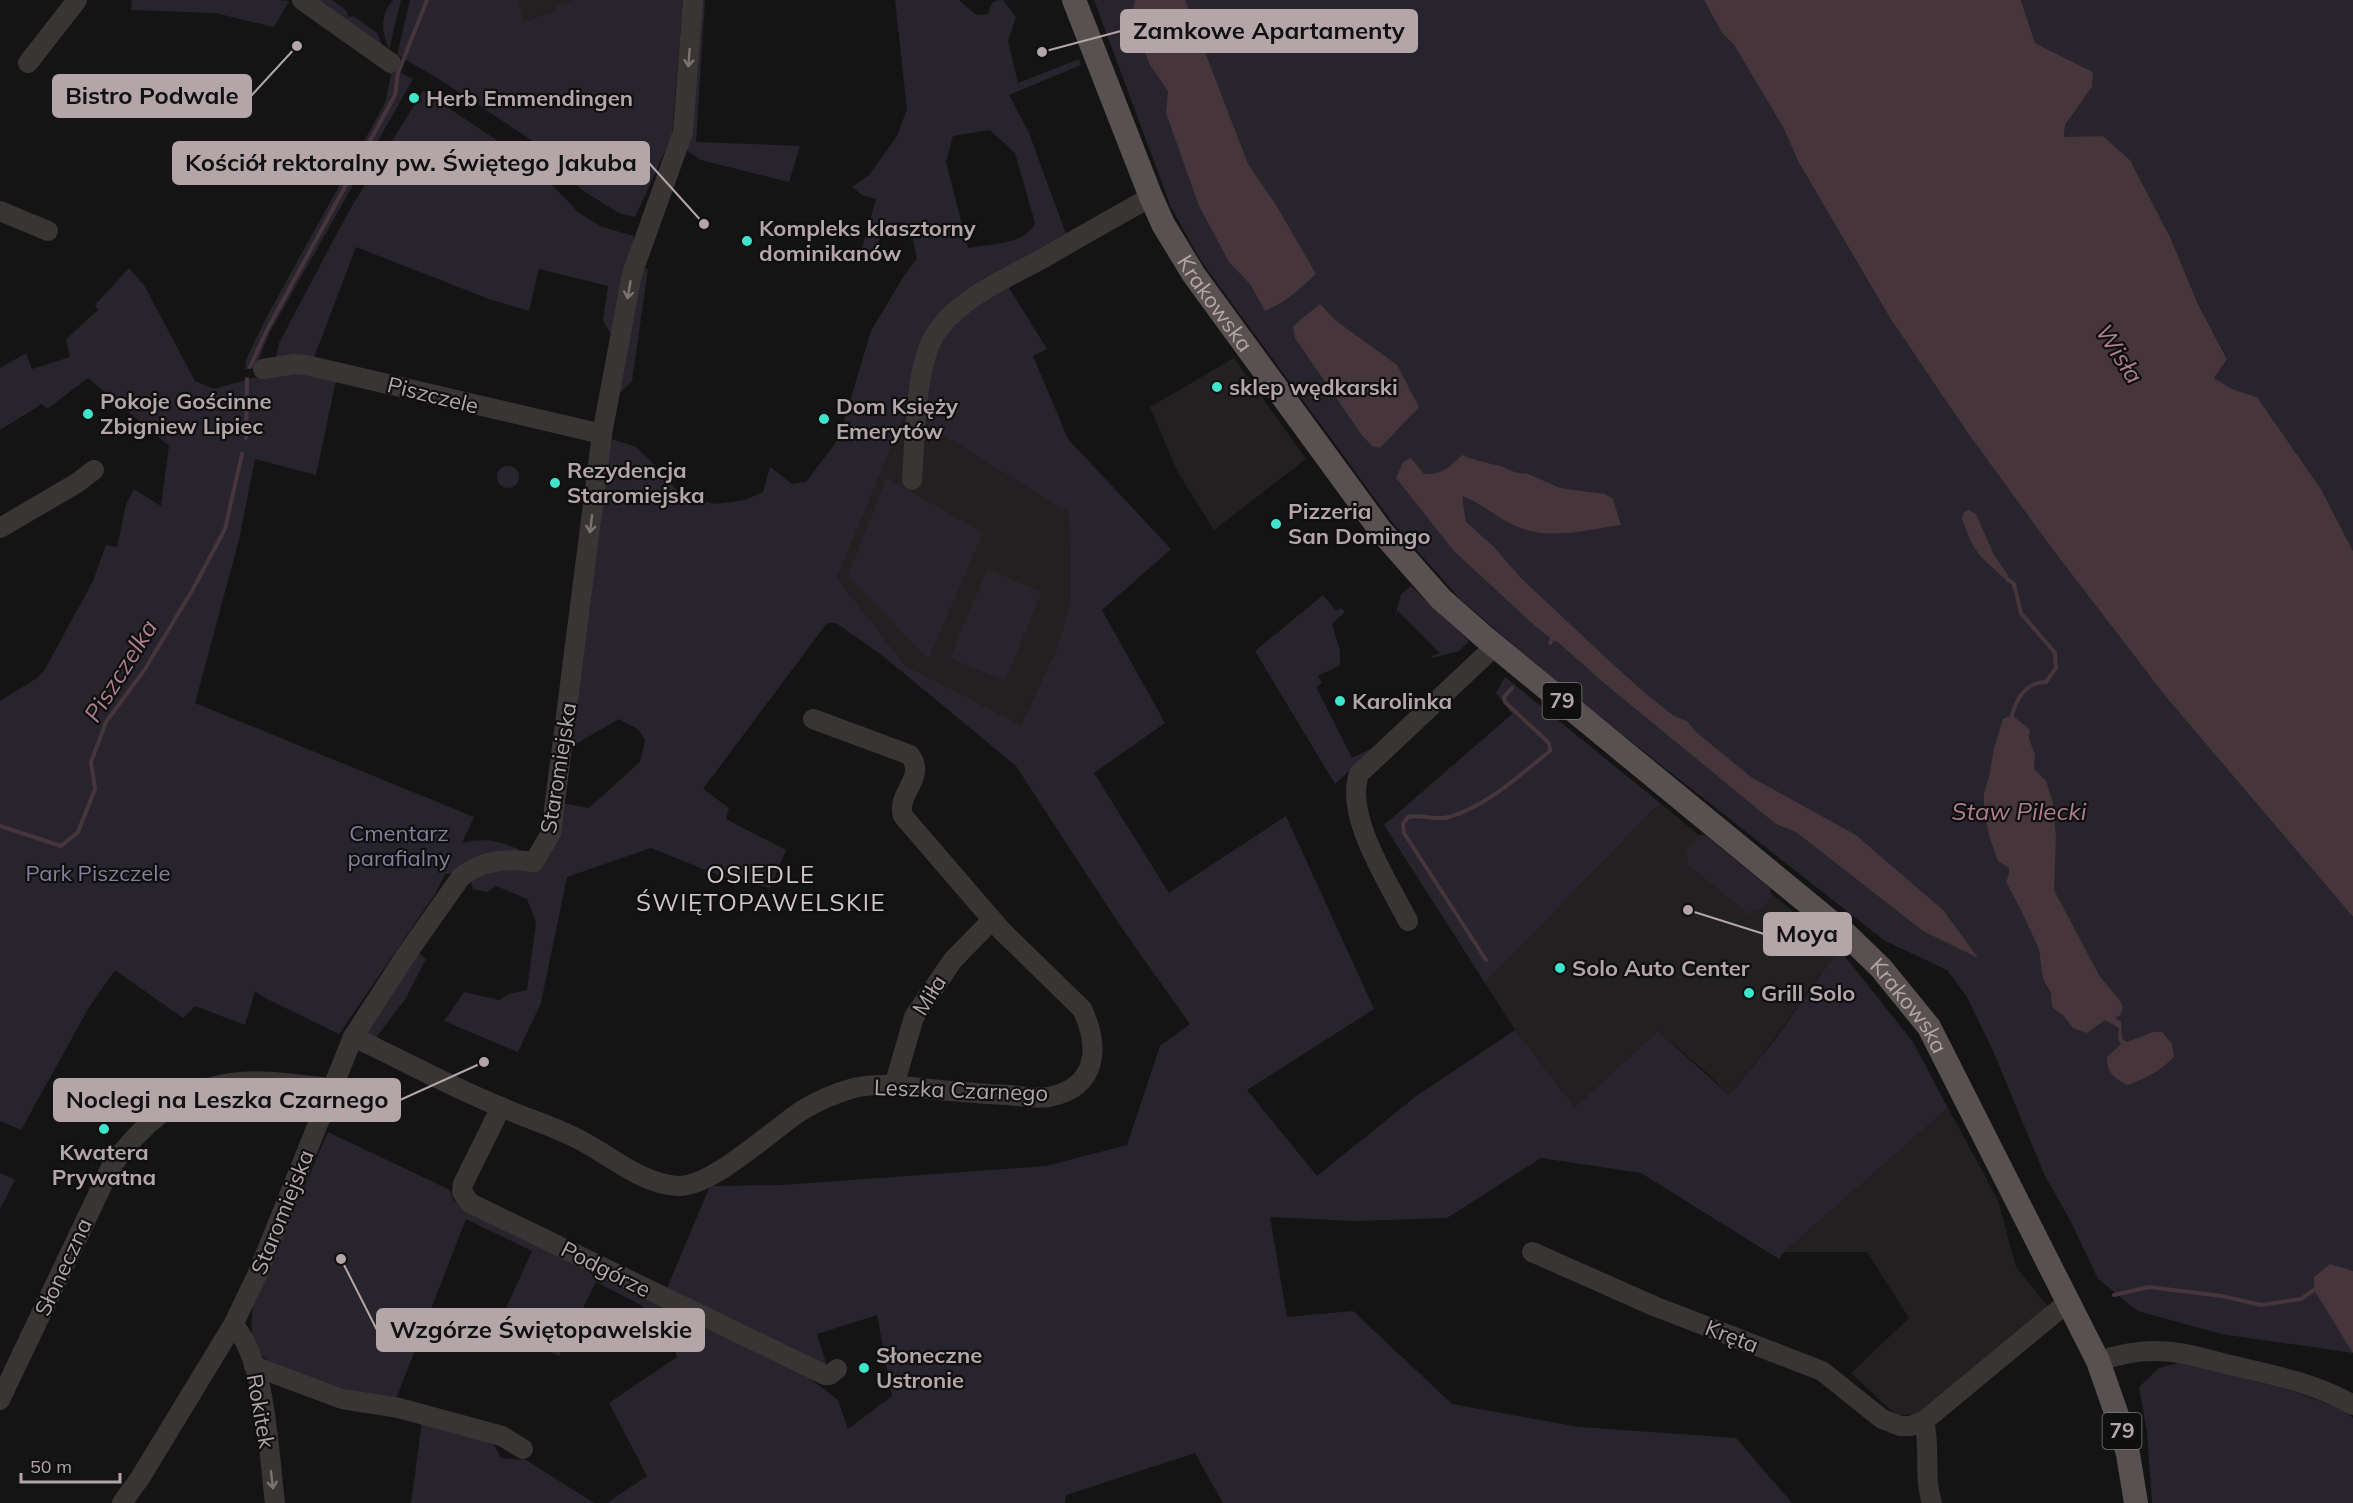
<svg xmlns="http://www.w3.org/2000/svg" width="2353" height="1503" font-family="Mulish,sans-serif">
  <rect width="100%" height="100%" fill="#151414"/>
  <!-- built -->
  <g fill="#222020">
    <polygon points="517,0 573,0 557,5 555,11 523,21"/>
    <polygon points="1234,358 1306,459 1214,530 1177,471 1150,407"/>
    <polygon points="906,412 1069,513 1070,603 1057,648 1021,725 905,665 837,578"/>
    <polygon points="1660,803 1839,949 1772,1042 1729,1095 1706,1072 1658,1031 1575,1107 1515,1030 1485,983"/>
    <polygon points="1948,1108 1998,1200 2016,1267 2049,1308 1920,1413 1897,1416 1851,1373 1909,1318 1867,1252 1784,1252"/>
  </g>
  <!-- green -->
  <g fill="#27242d" fill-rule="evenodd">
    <polygon points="132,0 279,0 289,1 274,27 215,13 131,10"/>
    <polygon points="312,0 332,0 347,11 348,17 354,16 377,33 385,51"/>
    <path d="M 393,0 L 401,0 L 389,49 C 381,29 380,16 393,0 Z"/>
    <polygon points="410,0 517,0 524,21 555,11 557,5 573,0 683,0 672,136 635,217 619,213 582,190 539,145 439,79 397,55"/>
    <polygon points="698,0 705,0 696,142 800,146 789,182 701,160 686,150"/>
    <path d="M 895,0 L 959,0 L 976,15 L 988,14 C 991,4 992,0 1003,0 L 1016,17 L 1008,41 L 1018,83 L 1079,59 L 1081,65 L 1009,95 L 1029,133 L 1066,234 L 1004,280 L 1047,349 L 1033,356 L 1068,439 L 1171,549 L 1102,610 L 1165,723 L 1094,773 L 1169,893 L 1286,816 L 1374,1009 L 1247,1090 L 1317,1176 L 1415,1097 L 1515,1030 L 1575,1107 L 1658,1031 L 1729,1095 L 1773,1042 L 1839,949 L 1913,1042 L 1948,1108 L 1784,1252 L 1779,1259 L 1641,1173 L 1541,1158 L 1447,1218 L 1355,1221 L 1270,1217 L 1287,1317 L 1353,1311 L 1452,1404 L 1579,1427 L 1736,1438 L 1792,1503 L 1223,1503 L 1195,1453 L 1066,1495 L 1065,1503 L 607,1503 L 647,1476 L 609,1403 L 677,1357 L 667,1328 L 641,1305 L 596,1282 L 559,1356 L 498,1326 L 532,1251 L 466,1219 L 396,1399 C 379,1397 361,1396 345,1393 C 328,1389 272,1367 261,1355 C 249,1342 251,1322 253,1306 L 328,1132 L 450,1190 L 453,1200 L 812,1380 L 838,1400 L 848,1429 L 892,1396 L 877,1315 L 817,1334 L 827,1366 L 667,1288 L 710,1186 L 783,1185 L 1046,1166 L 1127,1145 L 1160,1046 L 1190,1024 L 1121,927 L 1016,766 L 883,656 L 836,623 L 827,623 L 703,789 L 729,808 L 726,819 L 786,850 L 770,888 L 723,877 L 651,848 L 567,877 L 541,1003 L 518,1052 L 444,1021 L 464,992 L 499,1000 L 509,994 L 527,990 L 536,922 L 527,899 L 496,886 L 487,892 L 473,889 L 470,878 L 531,859 L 561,803 L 589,808 L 640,762 L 645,740 L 638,729 L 619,719 L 569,748 L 609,438 L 636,447 L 651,461 L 683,497 L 716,504 L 745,500 L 763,492 L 770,467 L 792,484 L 806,482 L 834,445 L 841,431 L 871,331 L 905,274 L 917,259 L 911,230 L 899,222 L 886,228 L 873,251 L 862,248 L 876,199 L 862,195 L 852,187 L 869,175 L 897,136 L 907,109 ZM 990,130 L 1015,153 L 1035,223 C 1026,245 989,244 968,248 L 946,162 L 953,136 ZM 906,412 L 1069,513 L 1070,603 L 1057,648 L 1021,725 L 905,665 L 837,578 Z"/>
    <polygon points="1094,0 1704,0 1722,33 1734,45 1784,129 1799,163 1890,318 1967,432 2053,550 2166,697 2353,917 2353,1353 2221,1334 2170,1320 2138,1311 2098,1279 2070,1220 2045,1176 1993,1051 1967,997 1947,970 1885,941 1567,691 1460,599 1392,522 1201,261 1171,207"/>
    <polygon points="2021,0 2353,0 2353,551 2321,489 2257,397 2232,389 2213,378 2227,358 2198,304 2171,239 2130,160 2103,136 2064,138 2065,125 2092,87 2093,72 2035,43"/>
    <polygon points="386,65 413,79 270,332 256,366 245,370 246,360 266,318 385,103 391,75"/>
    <polygon points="423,91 531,163 579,213 602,227 634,236 614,339 603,321 608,286 539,269 529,311 489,299 356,247 313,360 275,361 279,343 349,211"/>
    <polygon points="641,267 648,269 632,381 617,396"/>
    <path d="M 129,268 L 144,285 L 195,381 L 214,389 L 253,378 L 298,368 L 337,376 L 316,475 L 255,459 L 239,540 L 195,703 L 474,817 L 462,843 C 485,837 504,841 525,853 L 461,872 L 445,874 L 435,894 L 339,1034 L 265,998 L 255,991 L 245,1025 L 195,1006 L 183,1018 L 115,970 L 88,1009 L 21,1130 L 0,1121 L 0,701 L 34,680 L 44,671 L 93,581 L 106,545 L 117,547 L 126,504 L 134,489 L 161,506 L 169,446 L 88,378 L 47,409 L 42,404 L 0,430 L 0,368 L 26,353 L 32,369 L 70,357 L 66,339 L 98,310 L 95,305 Z"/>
    <circle cx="508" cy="477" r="11"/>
    <polygon points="887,478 983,533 928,659 848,575"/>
    <polygon points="987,569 1042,592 1005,681 950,658"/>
    <polygon points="1411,586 1469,641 1459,651 1432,658 1432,656 1440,653 1398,611 1394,620 1401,594"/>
    <polygon points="1323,595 1336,611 1341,608 1345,612 1332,624 1340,651 1340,665 1318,676 1322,683 1316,687 1352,758 1377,746 1335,784 1255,651"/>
    <polygon points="1505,677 1660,803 1485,983 1384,825 1512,714 1496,693"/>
    <polygon points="1698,835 1705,835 1770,888 1772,896 1762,909 1754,910 1750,915 1686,863 1689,859 1685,852"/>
    <polygon points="417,951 426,959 406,998 367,1049 367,1029"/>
    <polygon points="0,1173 15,1180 0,1209"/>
    <polygon points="2182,1362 2289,1390 2340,1408 2353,1418 2353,1503 2152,1503 2147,1432 2139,1387 2159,1368"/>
    <polygon points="422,1422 493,1443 501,1458 526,1460 594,1503 411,1503"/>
  </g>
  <!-- water -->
  <g fill="#46353b">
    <path d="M 1135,0 L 1185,0 L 1248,164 L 1276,205 L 1316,274 C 1300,289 1285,303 1265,311 L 1250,284 L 1229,262 L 1199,206 L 1166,113 L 1168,91 L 1150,65 L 1131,19 Z"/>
    <polygon points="1704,0 2021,0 2035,43 2093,72 2092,87 2065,125 2064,137 2103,136 2130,160 2171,239 2198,304 2227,359 2214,378 2232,389 2257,397 2321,489 2353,551 2353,917 2166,697 2053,550 1967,432 1890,318 1799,163 1784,129 1734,45 1722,33"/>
    <polygon points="1320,304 1335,320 1397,365 1419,407 1380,448 1372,446 1361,434 1295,338 1293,326"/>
    <path d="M 1462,455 C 1474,460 1484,462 1496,465 C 1507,467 1515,475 1526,473 L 1560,488 L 1605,494 L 1613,499 L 1621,525 C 1583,530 1548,542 1511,524 C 1494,515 1479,502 1462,496 L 1466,522 L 1493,546 L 1521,578 L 1604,656 L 1646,694 L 1674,716 L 1687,721 L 1696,732 L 1751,777 L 1856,835 L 1944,911 L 1978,958 L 1923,931 L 1796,832 L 1776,824 L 1604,683 L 1558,642 L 1554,641 L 1535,626 L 1454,551 L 1396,478 L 1403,462 L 1411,458 L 1424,474 C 1442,475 1450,467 1462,455 Z"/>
    <polygon points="1969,510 1976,514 1994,555 2008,575 2007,581 1980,556 1971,542 1962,519 1964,512"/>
    <path d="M 2012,715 L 2030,730 L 2029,739 L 2035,754 L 2034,769 L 2046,781 L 2053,803 L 2056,838 L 2054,890 L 2099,975 L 2121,1002 L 2123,1008 L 2120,1015 L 2115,1018 L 2121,1022 L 2122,1039 L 2127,1042 L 2153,1032 L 2162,1032 L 2172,1044 L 2174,1057 C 2160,1071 2146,1079 2127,1085 C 2113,1077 2107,1073 2107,1057 L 2121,1044 L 2118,1039 L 2119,1028 L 2105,1020 L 2087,1033 L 2073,1028 L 2064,1016 L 2052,1007 L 2051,993 L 2043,979 L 2039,949 L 2021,910 L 2006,882 L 2009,874 L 2009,868 L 1998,861 L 1990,839 L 1984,811 L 1984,793 L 1989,777 L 1994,748 L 2003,719 Z"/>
    <polygon points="2330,1264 2353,1271 2353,1353 2314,1290 2314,1277"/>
  </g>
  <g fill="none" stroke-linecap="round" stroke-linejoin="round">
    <!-- stream -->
    <g stroke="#46353b" stroke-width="4">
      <polyline points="250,367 268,328 395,95 398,73 427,0"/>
      <polyline points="246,438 247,379"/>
      <path d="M 2007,579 L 2014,584 L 2021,613 L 2055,653 L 2056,668 L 2046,682 C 2027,682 2017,698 2012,715"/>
      <polyline points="1550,643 1552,639"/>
      <polyline points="0,826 61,846 78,832 95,789 91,762 106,722 145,669 193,589 225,529 242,454"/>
      <path d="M 1486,960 L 1404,833 L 1403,824 L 1408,817 C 1422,814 1435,821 1449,817 C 1487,806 1520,775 1550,751 L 1549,743 L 1505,702 L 1504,697 L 1512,688"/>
      <polyline points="2114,1295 2149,1287 2222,1296 2261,1305 2301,1299 2314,1290"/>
    </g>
    <!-- minor -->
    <g stroke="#3a3535" stroke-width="20">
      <polyline points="302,0 391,63"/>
      <polyline points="28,63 77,0"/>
      <polyline points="0,211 48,231"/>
      <polyline points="263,369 295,364 306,365 602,434"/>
      <path d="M 912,480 C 915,441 915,374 932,340 C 952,301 1007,278 1044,258 C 1079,237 1115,217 1151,197"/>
      <polyline points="0,528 77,483 94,470"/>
      <path d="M 1408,921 C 1389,883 1344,816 1359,774 L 1495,646"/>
      <path d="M 353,1037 C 403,1060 451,1087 501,1107 C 526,1118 552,1126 576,1138 C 609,1154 640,1184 678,1186 C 712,1187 771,1131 801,1111 C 817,1101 836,1093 854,1088 C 882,1081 912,1088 940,1090 C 963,1092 985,1094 1008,1095 C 1021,1096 1036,1099 1049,1097 C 1098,1087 1100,1047 1082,1009 L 1002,931 L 903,816 C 896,792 927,779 910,755 L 813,719"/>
      <polyline points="894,1086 914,1017 953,960 992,920"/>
      <polyline points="501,1107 463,1184 462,1192 470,1203 825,1375 830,1375 837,1369"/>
      <polyline points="1532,1252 1654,1306 1822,1371 1882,1419 1900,1426 1910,1426 1924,1421 2068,1302"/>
      <path d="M 233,1325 C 266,1357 269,1457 275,1503"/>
      <path d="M 2098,1361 C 2117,1355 2136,1350 2157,1351 C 2181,1351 2206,1359 2230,1365 C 2272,1375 2315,1383 2353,1405"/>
      <polyline points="254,1366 342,1399 399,1408 502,1436 523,1449"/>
      <path d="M 0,1400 L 111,1167 C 139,1127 180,1090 231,1083 C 264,1078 299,1085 332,1088"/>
      <path d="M 1924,1421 C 1931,1448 1923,1476 1932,1503"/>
      <path d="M 122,1503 L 140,1478 L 233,1325 L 257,1275 L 353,1037 L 406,955 L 461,877 C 482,860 508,858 534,862 L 551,833 L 602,434 L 632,274 L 683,132 L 693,0"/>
    </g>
    <!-- major -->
    <path stroke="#595151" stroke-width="24" id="s1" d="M 1074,0 L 1151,197 L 1163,224 L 1194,275 L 1381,531 L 1441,599 L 1483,636 L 1848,936 L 1881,968 L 1929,1027 L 2098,1361 L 2119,1421 L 2128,1454 L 2136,1503"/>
  </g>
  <!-- one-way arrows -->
  <defs><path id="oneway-shaft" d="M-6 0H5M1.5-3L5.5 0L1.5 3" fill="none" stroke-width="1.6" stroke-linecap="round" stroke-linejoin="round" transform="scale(1.5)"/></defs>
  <g stroke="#7d7374">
    <use href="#oneway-shaft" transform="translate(689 58) rotate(94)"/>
    <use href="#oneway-shaft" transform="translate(629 290) rotate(100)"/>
    <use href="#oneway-shaft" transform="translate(591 524) rotate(97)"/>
    <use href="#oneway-shaft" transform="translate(272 1480) rotate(83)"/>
  </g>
  <!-- markers -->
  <g fill="#3ce5cb" stroke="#100f0f" stroke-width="2">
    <circle cx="414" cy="98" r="6"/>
    <circle cx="747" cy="241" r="6"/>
    <circle cx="1217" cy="387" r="6"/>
    <circle cx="88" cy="414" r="6"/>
    <circle cx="824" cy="419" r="6"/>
    <circle cx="555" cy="483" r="6"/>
    <circle cx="1276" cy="524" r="6"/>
    <circle cx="1340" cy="701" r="6"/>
    <circle cx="1560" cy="968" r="6"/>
    <circle cx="1749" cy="993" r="6"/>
    <circle cx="104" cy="1129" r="6"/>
    <circle cx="864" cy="1368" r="6"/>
  </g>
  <g text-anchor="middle" stroke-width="4.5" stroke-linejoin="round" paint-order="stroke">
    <!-- shield labels -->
    <g fill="#100f0f" stroke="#83797a" stroke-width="1.5">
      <rect x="1542.5" y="683" width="39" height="36" rx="4.5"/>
      <rect x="2102.5" y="1413" width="39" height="36" rx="4.5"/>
    </g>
    <g font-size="21" font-weight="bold" fill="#b4a6a8">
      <text x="1562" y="708">79</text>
      <text x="2122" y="1438">79</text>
    </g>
    <!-- poi labels -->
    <g font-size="22" font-weight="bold" fill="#b4a6a8" stroke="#100f0f" text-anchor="start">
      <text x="426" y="106">Herb Emmendingen</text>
      <text x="759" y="236">Kompleks klasztorny<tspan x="759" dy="25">dominikanów</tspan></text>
      <text x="1229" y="395">sklep wędkarski</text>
      <text x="100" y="409">Pokoje Gościnne<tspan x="100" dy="25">Zbigniew Lipiec</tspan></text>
      <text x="836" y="414">Dom Księży<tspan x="836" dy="25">Emerytów</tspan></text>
      <text x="567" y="478">Rezydencja<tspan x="567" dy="25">Staromiejska</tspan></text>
      <text x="1288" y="519">Pizzeria<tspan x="1288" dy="25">San Domingo</tspan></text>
      <text x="1352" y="709">Karolinka</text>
      <text x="1572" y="976">Solo Auto Center</text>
      <text x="1761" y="1001">Grill Solo</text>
      <text x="104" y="1160" text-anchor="middle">Kwatera<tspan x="104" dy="25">Prywatna</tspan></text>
      <text x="876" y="1363">Słoneczne<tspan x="876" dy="25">Ustronie</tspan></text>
    </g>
    <!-- street labels -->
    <g font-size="22" fill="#b4a6a8" stroke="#100f0f">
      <text dy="8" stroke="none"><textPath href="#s1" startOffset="336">Krakowska</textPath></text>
      <text transform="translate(433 395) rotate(14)" y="8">Piszczele</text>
      <text transform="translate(558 768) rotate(-81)" y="8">Staromiejska</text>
      <text transform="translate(929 995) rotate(-58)" y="8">Miła</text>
      <text dy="8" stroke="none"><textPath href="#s1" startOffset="1330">Krakowska</textPath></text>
      <text transform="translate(961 1090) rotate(2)" y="8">Leszka Czarnego</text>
      <text transform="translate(282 1212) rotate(-68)" y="8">Staromiejska</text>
      <text transform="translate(63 1267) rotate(-65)" y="8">Słoneczna</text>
      <text transform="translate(606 1269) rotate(27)" y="8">Podgórze</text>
      <text transform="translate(1732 1336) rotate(21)" y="8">Kręta</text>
      <text transform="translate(261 1411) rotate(80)" y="8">Rokitek</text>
    </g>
    <!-- park labels -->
    <g font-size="22" fill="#867e9e" stroke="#100f0f">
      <text x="399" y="841">Cmentarz<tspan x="399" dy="25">parafialny</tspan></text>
      <text x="98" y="881">Park Piszczele</text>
    </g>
    <!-- water labels -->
    <g font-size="24" font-style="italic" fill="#ad7f8f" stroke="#100f0f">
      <text transform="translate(2119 354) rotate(57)" y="8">Wisła</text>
      <text transform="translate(121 671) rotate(-58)" y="8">Piszczelka</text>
      <text x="2019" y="820">Staw Pilecki</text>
    </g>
    <!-- neighbourhood labels -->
    <g font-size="24" letter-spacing="1.5" fill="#d1c7c8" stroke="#100f0f">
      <text x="761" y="883">OSIEDLE<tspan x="761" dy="28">ŚWIĘTOPAWELSKIE</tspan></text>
    </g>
  </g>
  <!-- callouts -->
  <path fill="none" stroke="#b4a6a8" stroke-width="2" d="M1042 52L1121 31M297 46L251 96M704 224L649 163M1688 910L1764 934M484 1062L400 1100M341 1259L377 1330"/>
  <g fill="#b4a6a8" stroke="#100f0f" stroke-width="2">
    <circle cx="1042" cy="52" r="6"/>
    <circle cx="297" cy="46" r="6"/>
    <circle cx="704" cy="224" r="6"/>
    <circle cx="1688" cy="910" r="6"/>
    <circle cx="484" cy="1062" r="6"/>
    <circle cx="341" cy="1259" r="6"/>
  </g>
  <g fill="#b4a6a8" stroke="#b4a6a8" stroke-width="2">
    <rect x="1121" y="10" width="296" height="42" rx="6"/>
    <rect x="53" y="75" width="198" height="42" rx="6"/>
    <rect x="173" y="142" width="476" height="42" rx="6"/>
    <rect x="1764" y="913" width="87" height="42" rx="6"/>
    <rect x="54" y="1079" width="346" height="42" rx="6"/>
    <rect x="377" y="1309" width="327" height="42" rx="6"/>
  </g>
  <g font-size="24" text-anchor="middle" font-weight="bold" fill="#111">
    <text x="1269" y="39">Zamkowe Apartamenty</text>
    <text x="152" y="104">Bistro Podwale</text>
    <text x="411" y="171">Kościół rektoralny pw. Świętego Jakuba</text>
    <text x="1807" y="942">Moya</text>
    <text x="227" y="1108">Noclegi na Leszka Czarnego</text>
    <text x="541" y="1338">Wzgórze Świętopawelskie</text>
  </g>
  <!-- scale -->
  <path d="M21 1473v9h99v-9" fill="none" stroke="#b4a6a8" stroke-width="3"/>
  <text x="30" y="1473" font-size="18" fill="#b4a6a8" stroke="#100f0f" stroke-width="4.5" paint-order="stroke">50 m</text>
</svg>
